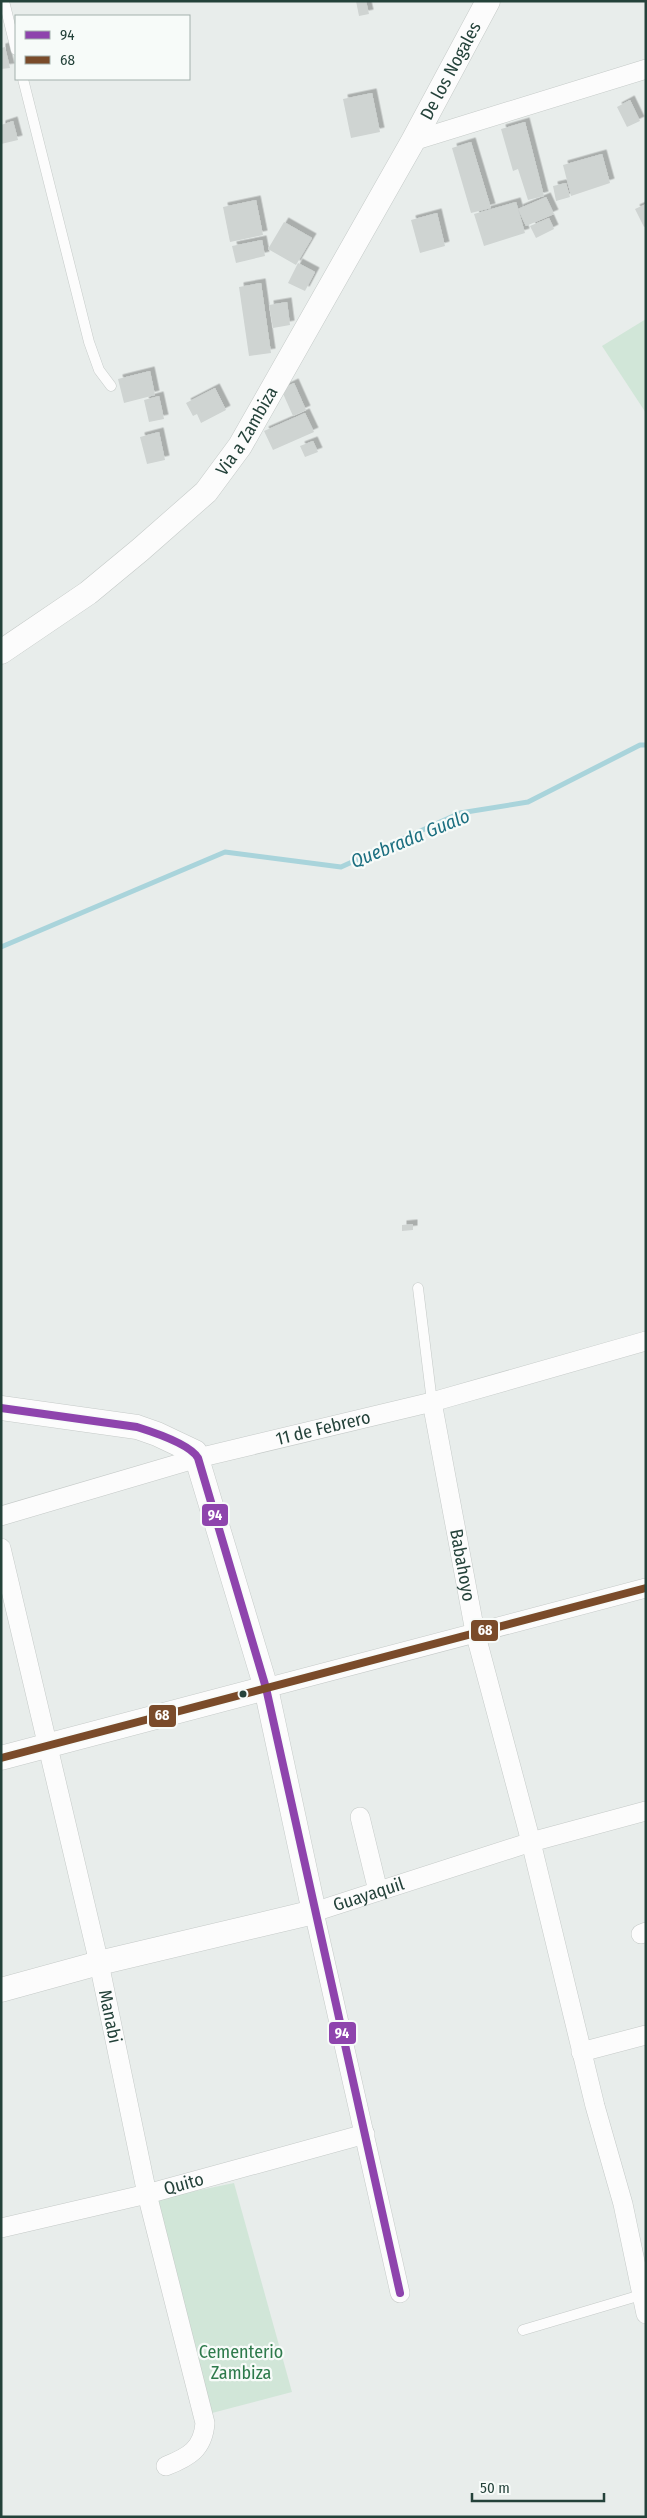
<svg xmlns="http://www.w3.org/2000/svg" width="647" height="2518" font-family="'Fira Sans Condensed',sans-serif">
	<defs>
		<filter id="shadow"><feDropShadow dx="4.5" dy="-4.5" stdDeviation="0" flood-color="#0004"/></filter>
	</defs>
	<rect width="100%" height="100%" fill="#e8edeb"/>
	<!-- green -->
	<g fill="#d1e6d8">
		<path d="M646,319v94l-44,-67z"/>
		<path d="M234,2183l58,209 -80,21 -56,-214z"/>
	</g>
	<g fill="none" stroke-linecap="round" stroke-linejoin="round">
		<!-- stream -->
		<path stroke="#a9d4db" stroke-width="5" d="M1,947l224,-95 116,15 119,-54 68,-11 112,-57h6"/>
	</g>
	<!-- building -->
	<g fill="#cfd4d2" filter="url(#shadow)">
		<path d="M356,1h10l3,13 -10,2z"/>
		<path d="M5,47l5,21 -9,1v-21z"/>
		<path d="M372,93l8,39 -29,6 -8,-39z"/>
		<path d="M630,100l10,21 -13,6 -10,-20z"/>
		<path d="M13,121l5,19 -17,4v-19z"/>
		<path d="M525,122l19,74 -16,4 -10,-31 -5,2 -12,-42z"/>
		<path d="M471,142l20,66 -20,5 -19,-65z"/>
		<path d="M602,154l8,29 -39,13 -8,-31z"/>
		<path d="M566,183l4,14 -14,4 -3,-15z"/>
		<path d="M546,197l8,17 -28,12 -8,-17z"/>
		<path d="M256,200l7,35 -33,7 -7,-35z"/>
		<path d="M516,202l9,31 -41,13 -10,-32z"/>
		<path d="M646,204v22l-2,1 -9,-18z"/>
		<path d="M437,213l8,33 -25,7 -9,-33z"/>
		<path d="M549,218l5,11 -18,9 -6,-12z"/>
		<path d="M284,222l28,16 -16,27 -28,-16z"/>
		<path d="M262,240l3,16 -29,7 -4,-17z"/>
		<path d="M298,263l17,9 -10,19 -17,-8z"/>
		<path d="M261,283l10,70 -22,3 -10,-69z"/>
		<path d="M287,302l3,23 -17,3 -4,-23z"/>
		<path d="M150,371l5,24 -31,8 -6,-24z"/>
		<path d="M294,383l12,27 -13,6 -12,-27z"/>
		<path d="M215,388l11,22 -25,13 -4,-9 -4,2 -7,-13z"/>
		<path d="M159,396l5,23 -15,3 -5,-22z"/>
		<path d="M305,413l9,19 -41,18 -9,-19z"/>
		<path d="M159,432l6,28 -18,4 -7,-27z"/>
		<path d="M313,441l5,11 -13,5 -5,-11z"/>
		<path d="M413,1224v6l-11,1v-6z"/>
	</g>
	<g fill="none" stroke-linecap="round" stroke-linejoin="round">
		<!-- service casing -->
		<g stroke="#c5cac8" stroke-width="11">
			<g id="service">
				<path d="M4,1l12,49"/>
				<path d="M23,79l66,263 10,28 12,16"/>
				<path d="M418,1288l14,114"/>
				<path d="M523,2330l118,-35"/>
			</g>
		</g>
		<!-- minor casing -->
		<g stroke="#c5cac8" stroke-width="20">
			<g id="minor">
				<path d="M413,141l233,-72"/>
				<path id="s1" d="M432,1402l43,230 56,210 64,264 28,98 23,110"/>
				<path id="s2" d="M1,1516l197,-58 234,-56 214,-61"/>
				<path id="s3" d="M1,1548l98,415 48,231 58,229c-2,26 -16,34 -39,43"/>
				<path d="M266,1688l380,-100"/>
				<path d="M360,1817l18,74"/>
				<path d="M641,1934l5,-2"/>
				<path d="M581,2052l65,-17"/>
				<path id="s4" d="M1,2228l146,-34 218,-60"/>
				<path id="s5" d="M400,2293l-86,-381 217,-70 115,-31"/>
			</g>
		</g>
		<!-- tertiary casing -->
		<g stroke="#c5cac8" stroke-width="25">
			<g id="tertiary">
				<path id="s6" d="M1,652l87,-59 52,-43 66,-58 34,-46 173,-305 75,-140"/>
				<path d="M1,1408l136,19 20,7 38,18 71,236 48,224 -215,51 -98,27"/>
				<path d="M1,1758l265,-70"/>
			</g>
		</g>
		<!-- service -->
		<use href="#service" stroke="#fcfcfc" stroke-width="10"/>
		<!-- minor -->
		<use href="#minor" stroke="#fcfcfc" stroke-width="19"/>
		<!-- tertiary -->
		<use href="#tertiary" stroke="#fcfcfc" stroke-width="24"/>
		<!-- bus-1 casing -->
		<g stroke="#f7fbf9" stroke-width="11">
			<path id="bus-1" d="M1,1408l136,19c16,5 53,17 61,31l68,230 134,605"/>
		</g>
		<!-- bus-2 casing -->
		<g stroke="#f7fbf9" stroke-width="11">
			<path id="bus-2" d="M1,1758l645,-170"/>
		</g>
		<!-- bus-1 -->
		<use href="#bus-1" stroke="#8e44ad" stroke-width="8"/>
		<!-- bus-2 -->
		<use href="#bus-2" stroke="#7a4b2a" stroke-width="8"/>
	</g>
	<!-- markers -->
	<circle fill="#24423a" stroke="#f7fbf9" stroke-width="2" cx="243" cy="1694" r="4.5"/>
	<g text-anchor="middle" stroke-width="4.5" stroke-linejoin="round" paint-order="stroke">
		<!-- street labels -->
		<g font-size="18" fill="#24423a" stroke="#f7fbf9">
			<text dy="6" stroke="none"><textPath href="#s6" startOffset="748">De los Nogales</textPath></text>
			<text dy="6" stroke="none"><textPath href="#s6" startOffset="334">Via a Zambiza</textPath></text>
			<text dy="6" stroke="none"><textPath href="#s2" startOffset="334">11 de Febrero</textPath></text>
			<text dy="6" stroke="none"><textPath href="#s1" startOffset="166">Babahoyo</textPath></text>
			<text dy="6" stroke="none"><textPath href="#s5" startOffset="448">Guayaquil</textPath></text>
			<text dy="6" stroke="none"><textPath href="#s3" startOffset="481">Manabi</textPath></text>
			<text dy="6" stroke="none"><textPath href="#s4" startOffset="188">Quito</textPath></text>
		</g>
		<!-- park labels -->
		<g font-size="18" fill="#2d7a4b" stroke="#f7fbf9">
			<text x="241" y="2358">Cementerio<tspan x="241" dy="21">Zambiza</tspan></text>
		</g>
		<!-- water labels -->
		<g font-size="19" font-style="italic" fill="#1c6f80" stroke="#f7fbf9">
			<text transform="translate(410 838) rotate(-22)" y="7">Quebrada Gualo</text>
		</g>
	</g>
	<g stroke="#f7fbf9" stroke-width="2">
		<rect x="201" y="1503" width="28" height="24" rx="5" fill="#8e44ad"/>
		<rect x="470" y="1619" width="29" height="23" rx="5" fill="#7a4b2a"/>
		<rect x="148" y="1704" width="29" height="24" rx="5" fill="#7a4b2a"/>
		<rect x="328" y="2021" width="29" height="24" rx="5" fill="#8e44ad"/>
	</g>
	<g font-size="14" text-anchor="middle" font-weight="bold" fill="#fff">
		<text x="215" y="1520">94</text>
		<text x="485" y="1635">68</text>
		<text x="162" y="1720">68</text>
		<text x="342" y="2038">94</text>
	</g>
	<!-- border -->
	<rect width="647" height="2518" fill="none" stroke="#24423a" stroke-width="5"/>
	<!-- legend -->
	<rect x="15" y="15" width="175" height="65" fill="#f7fbf9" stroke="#a3b1ad"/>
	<rect x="25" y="31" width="25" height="8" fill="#8e44ad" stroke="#a3b1ad"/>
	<text x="60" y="40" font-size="15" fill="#24423a">94</text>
	<rect x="25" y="56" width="25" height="8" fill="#7a4b2a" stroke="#a3b1ad"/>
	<text x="60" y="65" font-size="15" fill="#24423a">68</text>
	<!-- scale -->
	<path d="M472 2493v8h132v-8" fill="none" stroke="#24423a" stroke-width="2.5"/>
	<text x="480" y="2493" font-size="15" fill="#24423a" stroke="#f7fbf9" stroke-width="4" paint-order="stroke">50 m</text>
</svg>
